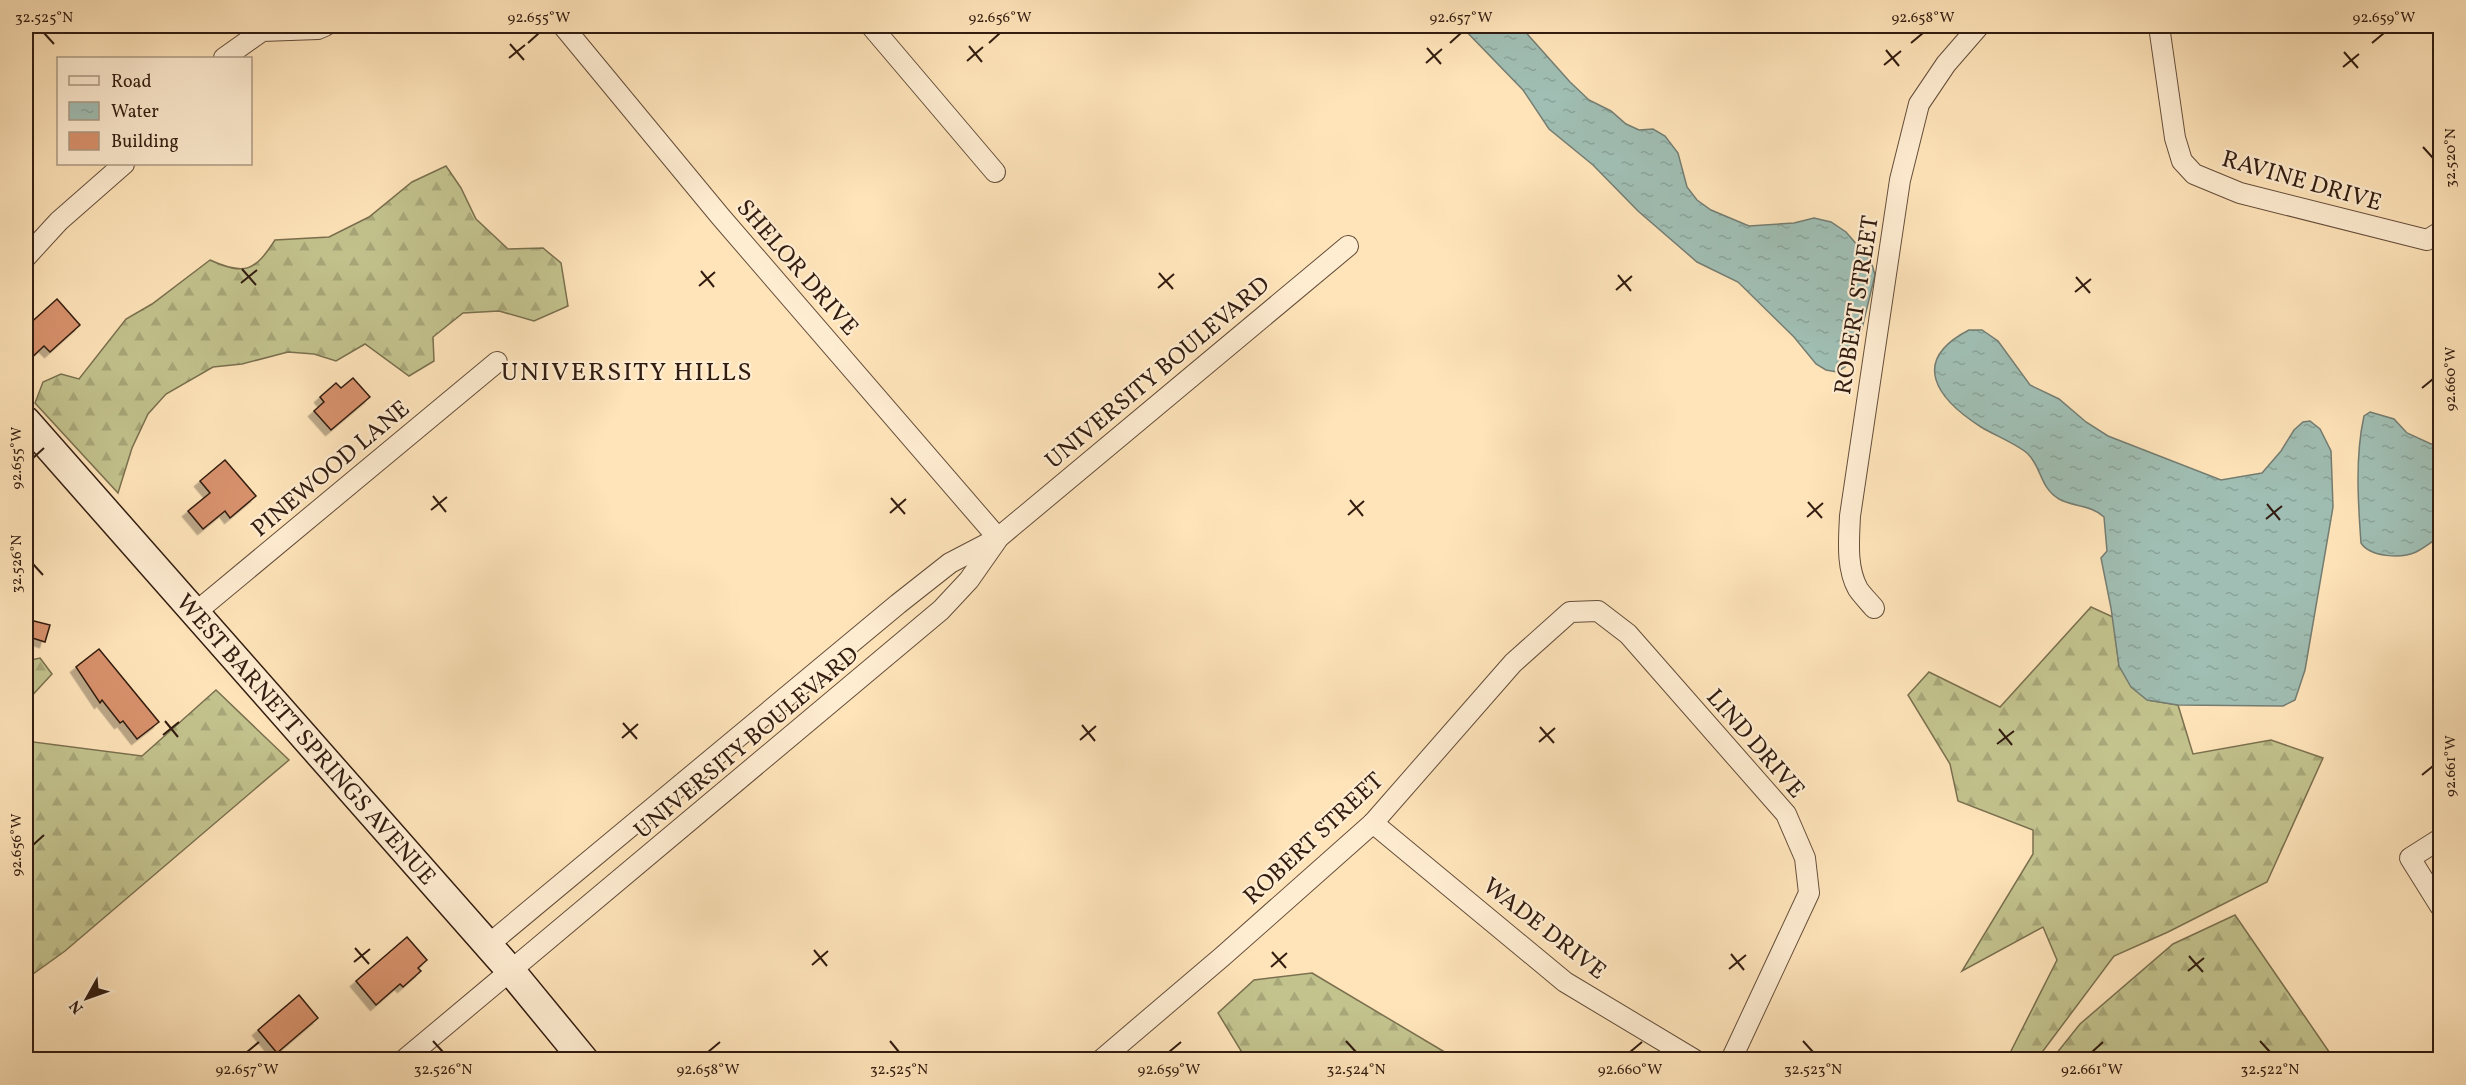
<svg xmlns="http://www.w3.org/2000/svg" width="2466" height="1085" font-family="Vollkorn,serif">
	<defs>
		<pattern id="forest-firs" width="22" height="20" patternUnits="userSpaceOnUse" patternTransform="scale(1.5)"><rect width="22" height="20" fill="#c3c38e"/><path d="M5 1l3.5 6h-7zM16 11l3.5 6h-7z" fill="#a8a779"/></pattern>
		<pattern id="water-ripples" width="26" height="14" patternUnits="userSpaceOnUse" patternTransform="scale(1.5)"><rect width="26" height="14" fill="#a0beb3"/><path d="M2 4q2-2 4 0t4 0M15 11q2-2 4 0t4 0" fill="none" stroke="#8aa399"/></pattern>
		<filter id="shadow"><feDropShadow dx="-5.5" dy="5.5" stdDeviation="0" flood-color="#0004"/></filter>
	</defs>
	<rect width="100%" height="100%" fill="#ffe4ba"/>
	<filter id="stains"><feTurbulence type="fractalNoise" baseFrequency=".00333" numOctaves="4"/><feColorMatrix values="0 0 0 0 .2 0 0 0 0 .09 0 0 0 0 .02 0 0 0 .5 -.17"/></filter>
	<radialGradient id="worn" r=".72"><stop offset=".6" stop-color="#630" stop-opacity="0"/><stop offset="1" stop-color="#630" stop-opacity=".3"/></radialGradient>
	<!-- forest -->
	<g fill="url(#forest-firs)" stroke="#7a704f" stroke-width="1.5">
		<path d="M446,166l15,22 15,31 32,30 35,-1 18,15 7,43 -34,15 -35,-10 -36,2 -30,24 1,24 -25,15 -44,-32 -29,17 -22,-7 -26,-2 -46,12 -29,3 -47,27 -18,20 -16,34 -14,45 -83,-90 8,-21 18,-8 18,5 47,-60 26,-15 58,-44c35,16 45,11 65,-20l54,-3 40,-20 43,-35z"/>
		<path d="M2091,607l22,10 6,49 29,34 30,5 15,49 78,-14 52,18 -56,124 -99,50 -54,24 -77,103h-30l50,-99 -14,-33 -81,44 71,-117v-24l-75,-29 -8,-37 -42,-69 21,-23 71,35z"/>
		<path d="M40,658l12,16 -26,28v-41z"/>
		<path d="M216,690l73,70 -224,191 -39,28v-238l116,15z"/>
		<path d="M2235,915l99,144h-282l28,-35 93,-80z"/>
		<path d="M1312,973l141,84 4,2h-214v-5l-25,-41 36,-33z"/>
	</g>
	<!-- water -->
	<g fill="url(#water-ripples)" stroke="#747d72" stroke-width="1.5">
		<path d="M1461,26h59l50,56 19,18 22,11 15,13 13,6 14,-1 12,7 13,17 9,34 10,13 14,10 38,16 45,-3 20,-5 17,4 15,10 25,29 4,14 -17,70 -13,22 -8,5 -11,-2 -10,-6 -22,-27 -56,-55 -41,-20 -59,-51 -45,-46 -44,-36 -26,-39z"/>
		<path d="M1969,330h13l16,11 32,44 29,14 27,23 22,14 113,44 41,-7 19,-22 13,-21 9,-8 7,-1 10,8 11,22 2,56 -28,163 -10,30 -12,6 -105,-1 -31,-5 -16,-13 -12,-21 -8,-58 -10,-50 6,-7 -3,-34c-12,-12 -31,-10 -45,-18 -19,-11 -17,-31 -31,-45 -9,-9 -34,-19 -47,-27 -44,-28 -72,-66 -12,-97z"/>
		<path d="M2370,412l24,7 13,14 24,11h9v92c-7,5 -16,12 -24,16 -15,7 -46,5 -55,-9 -3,-41 -6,-87 3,-127z"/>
	</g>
	<!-- building -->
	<g fill="#d8926d" stroke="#321c10" stroke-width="1.5" filter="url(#shadow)">
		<path d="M57,299l23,26 -30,27 -6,-6 -18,17v-36z"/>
		<path d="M353,378l17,19 -39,33 -17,-19 10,-9 -4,-5 16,-14 5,5z"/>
		<path d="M225,460l31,36 -26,22 -5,-7 -22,18 -15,-18 22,-18 -10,-12z"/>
		<path d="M26,619l24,6 -5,17 -19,-6z"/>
		<path d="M99,649l60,73 -22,17 -14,-18 -3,2 -18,-23 -2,3 -24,-36z"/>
		<path d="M407,937l20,23 -9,8 3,3 -18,16 -3,-3 -24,21 -20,-24z"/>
		<path d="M299,995l19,23 -41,35 -19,-23z"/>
	</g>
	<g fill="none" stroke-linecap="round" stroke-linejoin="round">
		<!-- street casing -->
		<g stroke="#654e3a" stroke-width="22">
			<g id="street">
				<path d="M563,26l157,190 278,322"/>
				<path d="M871,26l124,146"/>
				<path d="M2159,26l16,112 7,23 12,13 46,19 187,47 13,-8"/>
				<path d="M224,58l38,-27 56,-2 7,-3"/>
				<path d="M26,257l33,-36 65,-57"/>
				<path d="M1874,608c-5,-6 -12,-13 -16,-19 -12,-21 -9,-50 -8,-73l50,-336 19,-76 27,-40 33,-38"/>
				<path d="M196,612l301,-250"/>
				<path d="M1373,823l192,159 130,78"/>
				<path d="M2440,839l-30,19 30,48"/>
				<path d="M488,945l410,-341 52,-41 48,-25 350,-292"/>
				<path d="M404,1060l537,-450 28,-30 28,-40"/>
				<path d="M1101,1060l122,-104 150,-133 140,-160 57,-51 28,-1 30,23 158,180 19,44 4,35 -78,167"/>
			</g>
		</g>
		<!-- secondary casing -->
		<g stroke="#321c10" stroke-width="31">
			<g id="secondary">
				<path id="s1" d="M26,421l484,549 74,90"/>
			</g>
		</g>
		<!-- street -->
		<use href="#street" stroke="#ffedd2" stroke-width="20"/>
		<!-- secondary -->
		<use href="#secondary" stroke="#ffedd2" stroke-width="28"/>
	</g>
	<!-- ticks -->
	<path fill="none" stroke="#321c10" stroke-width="2" d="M44,33l10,11M528,43l11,-10M989,43l11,-10M1450,43l11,-10M1911,43l12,-10M2372,43l12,-10M510,44l14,16M969,46l13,16M1427,48l14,16M1886,50l13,16M2344,52l14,16M509,58l16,-13M967,61l16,-14M1426,63l16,-14M1884,65l17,-14M2343,67l16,-13M2423,147l10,11M242,269l14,16M701,271l13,16M1159,273l14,16M1618,275l13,16M2076,277l14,16M241,283l16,-13M699,286l16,-14M1158,288l16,-14M1616,290l16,-14M2075,292l16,-13M2422,388l11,-9M33,458l11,-10M433,496l13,16M891,498l14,16M1350,500l13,16M1808,502l14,16M2267,504l13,16M431,510l16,-13M890,513l16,-14M1348,515l16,-14M1807,517l16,-14M2266,519l16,-13M33,564l10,11M165,721l13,16M623,723l14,16M1082,725l13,16M1540,727l14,16M1999,729l13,16M163,735l16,-13M622,738l16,-14M1080,740l16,-14M1539,742l16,-14M1997,744l17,-13M2422,775l11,-9M33,845l11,-10M355,948l14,16M814,950l13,16M1272,952l14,16M1731,954l13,16M2189,956l14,16M354,962l16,-13M812,965l16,-14M1271,967l16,-14M1729,969l17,-14M2188,971l16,-13M433,1041l10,11M890,1041l9,11M1346,1041l10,11M1803,1041l10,11M2260,1041l10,11M247,1052l12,-10M708,1052l12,-10M1169,1052l12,-10M1630,1052l12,-10M2092,1052l11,-10"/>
	<g text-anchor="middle" stroke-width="4.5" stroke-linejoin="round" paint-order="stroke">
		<!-- street labels -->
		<g font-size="24" fill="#321c10" stroke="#ffedd2">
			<text transform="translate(2302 180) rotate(16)" y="8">RAVINE DRIVE</text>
			<text transform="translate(798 267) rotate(49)" y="8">SHELOR DRIVE</text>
			<text transform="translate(1856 305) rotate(-81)" y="8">ROBERT STREET</text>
			<text transform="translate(1157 372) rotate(-40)" y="8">UNIVERSITY BOULEVARD</text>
			<text transform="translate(330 468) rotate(-40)" y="8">PINEWOOD LANE</text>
			<text dy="8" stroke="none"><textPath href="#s1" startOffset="424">WEST BARNETT SPRINGS AVENUE</textPath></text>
			<text transform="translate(746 742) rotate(-40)" y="8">UNIVERSITY BOULEVARD</text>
			<text transform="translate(1756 743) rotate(49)" y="8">LIND DRIVE</text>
			<text transform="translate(1313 838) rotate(-43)" y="8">ROBERT STREET</text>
			<text transform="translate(1545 928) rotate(38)" y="8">WADE DRIVE</text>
		</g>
		<!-- neighbourhood labels -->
		<g font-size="26" letter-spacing="1.5" fill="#321c10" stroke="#ffedd2">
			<text x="627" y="380">UNIVERSITY HILLS</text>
		</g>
	</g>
	<!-- margin -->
	<rect width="2466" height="1085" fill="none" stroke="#ffe4ba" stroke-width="66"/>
	<!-- legend -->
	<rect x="57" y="57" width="195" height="108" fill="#ffedd2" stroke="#ad9984" stroke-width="1.5"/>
	<rect x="69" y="76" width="30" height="9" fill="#ffedd2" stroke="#ad9984" stroke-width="1.5"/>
	<text x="111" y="87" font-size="18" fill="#321c10">Road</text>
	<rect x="69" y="102" width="30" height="18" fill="url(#water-ripples)" stroke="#ad9984" stroke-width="1.5"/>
	<text x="111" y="117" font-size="18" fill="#321c10">Water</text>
	<rect x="69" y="132" width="30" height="18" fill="#d8926d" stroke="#ad9984" stroke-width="1.5"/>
	<text x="111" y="147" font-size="18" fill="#321c10">Building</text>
	<!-- north arrow -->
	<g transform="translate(87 998) rotate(230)" stroke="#ffedd2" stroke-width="4.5" paint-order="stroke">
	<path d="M0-4.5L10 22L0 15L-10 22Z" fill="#321c10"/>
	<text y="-9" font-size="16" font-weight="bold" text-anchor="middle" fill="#321c10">N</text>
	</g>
	<rect x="33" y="33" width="2400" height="1019" fill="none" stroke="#321c10" stroke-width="2"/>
	<g font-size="15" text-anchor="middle" fill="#321c10">
		<text x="44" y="22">32.525°N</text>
		<text x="539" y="22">92.655°W</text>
		<text x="1000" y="22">92.656°W</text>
		<text x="1461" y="22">92.657°W</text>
		<text x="1923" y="22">92.658°W</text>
		<text x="2384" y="22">92.659°W</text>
		<text transform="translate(2450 158) rotate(-90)" y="5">32.520°N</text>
		<text transform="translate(2450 379) rotate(-90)" y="5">92.660°W</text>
		<text transform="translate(16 458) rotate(-90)" y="5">92.655°W</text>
		<text transform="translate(16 564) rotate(-90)" y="5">32.526°N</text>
		<text transform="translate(2450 766) rotate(-90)" y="5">92.661°W</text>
		<text transform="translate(16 845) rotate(-90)" y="5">92.656°W</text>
		<text x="247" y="1074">92.657°W</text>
		<text x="443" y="1074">32.526°N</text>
		<text x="708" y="1074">92.658°W</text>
		<text x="899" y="1074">32.525°N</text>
		<text x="1169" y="1074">92.659°W</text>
		<text x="1356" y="1074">32.524°N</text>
		<text x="1630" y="1074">92.660°W</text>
		<text x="1813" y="1074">32.523°N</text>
		<text x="2092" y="1074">92.661°W</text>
		<text x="2270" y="1074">32.522°N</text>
	</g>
	<rect width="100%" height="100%" filter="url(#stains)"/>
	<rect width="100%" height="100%" fill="url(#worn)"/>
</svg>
